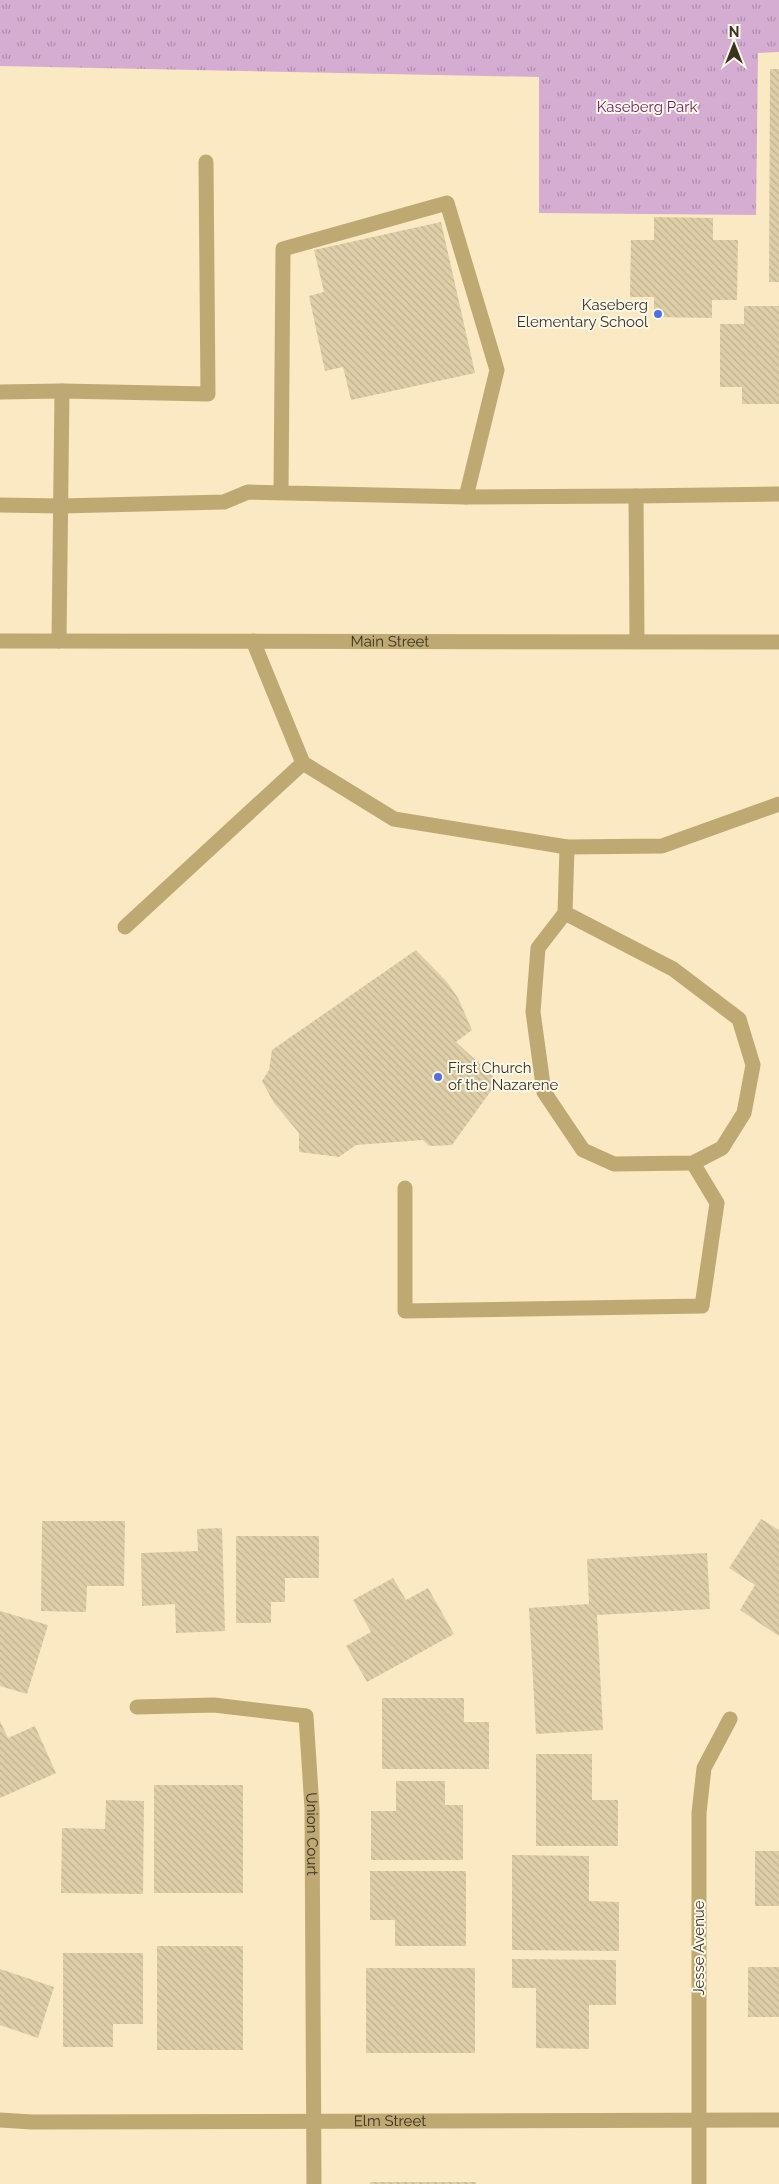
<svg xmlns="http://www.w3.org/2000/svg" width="779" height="2184" font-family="Raleway,sans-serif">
	<defs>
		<pattern id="grass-tufts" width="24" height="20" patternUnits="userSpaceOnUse" patternTransform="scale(1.25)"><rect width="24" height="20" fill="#d5acd2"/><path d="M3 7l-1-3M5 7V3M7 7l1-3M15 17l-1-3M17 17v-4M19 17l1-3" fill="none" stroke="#ae8daa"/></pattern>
		<pattern id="building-back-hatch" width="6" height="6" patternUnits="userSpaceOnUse" patternTransform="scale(1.25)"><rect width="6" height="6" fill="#dfcfa8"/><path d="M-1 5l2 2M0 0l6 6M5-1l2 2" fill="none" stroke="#c0b290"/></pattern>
	</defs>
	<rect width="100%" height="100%" fill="#fae9c2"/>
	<!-- grass -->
	<path fill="url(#grass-tufts)" d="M0,0h779v52l-21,1 -2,162 -217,-2v-136l-539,-11z"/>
	<!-- building -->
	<g fill="url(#building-back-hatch)">
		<path d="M770,69h9v213h-10z"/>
		<path d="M654,217l59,1v22h25l-1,60h-25v18l-58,-1v-20h-24l1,-57h23z"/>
		<path d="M441,222l34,151 -124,27 -8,-33 -18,4 -16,-75 15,-4 -10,-42z"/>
		<path d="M744,306h35v98h-37v-17h-22v-63h24z"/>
		<path d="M416,950l31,32 11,16 14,32 -16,12 42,39 -46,64 -23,1 -6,-6 -67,5 -17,12 -40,-5v-19l-25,-30 -12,-22 7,-11 3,-20z"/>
		<path d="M761,1519l18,11v106l-39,-26 15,-25 -26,-17z"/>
		<path d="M42,1521h83l-1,65h-37l-1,26 -45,-1z"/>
		<path d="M222,1528l3,103 -49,2 -1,-29 -33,2 -1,-53 57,-2 -1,-22z"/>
		<path d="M236,1536h83v42h-34v24h-14v21h-35z"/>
		<path d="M707,1553l3,56 -113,6 6,115 -67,4 -7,-126 60,-4 -2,-45z"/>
		<path d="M393,1578l13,22 22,-12 26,46 -87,48 -21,-36 25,-14 -18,-32z"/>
		<path d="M0,1611l48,14 -21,69 -27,-8z"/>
		<path d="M382,1698h82v24h25v47h-107z"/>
		<path d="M0,1721l8,17 27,-12 21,47 -56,25z"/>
		<path d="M536,1754h56v46h26v46h-82z"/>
		<path d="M396,1781h49v24h18v55h-92v-49h25z"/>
		<rect x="154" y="1785" width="89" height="108"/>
		<path d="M106,1800l38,1 -1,93 -82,-1 1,-65 43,1z"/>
		<rect x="755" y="1851" width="24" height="55"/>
		<path d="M512,1855l77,1v45l30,1v49l-107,-1z"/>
		<path d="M370,1871h96v75h-71v-26h-25z"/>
		<rect x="157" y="1946" width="86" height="104"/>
		<path d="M63,1953h80v71h-30v23h-50z"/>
		<path d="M512,1959l104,1v45h-27v44l-53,-1v-60h-24z"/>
		<rect x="748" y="1967" width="31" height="50"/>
		<rect x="366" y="1968" width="109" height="85"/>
		<path d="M0,1969l54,18 -16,51 -38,-13z"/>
		<rect x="370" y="2182" width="106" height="2"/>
	</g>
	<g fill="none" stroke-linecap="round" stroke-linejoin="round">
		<!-- minor -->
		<g stroke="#bfa972" stroke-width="15">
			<path d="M0,392l62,-1"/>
			<path d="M466,497l170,-1"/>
			<path d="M0,505l61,1 163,-4 24,-10 218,5 31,-127 -50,-167 -164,46 -2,244"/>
			<path id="s1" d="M0,641l779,1"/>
			<path d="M59,641l3,-250 146,3 -2,-232"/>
			<path d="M253,641l50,122 91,56 173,28 95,-1 117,-42"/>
			<path d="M637,641l-1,-145 143,-2"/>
			<path d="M565,913l-27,35 -5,64 11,80 39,58 31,14 79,-1 29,-15 22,-35 9,-48 -14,-46 -66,-50 -108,-56 2,-66"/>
			<path d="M125,927l178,-164"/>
			<path d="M405,1188v123l297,-5 15,-103 -24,-40"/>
			<path id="s2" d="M137,1707l77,-2 92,11 6,92 2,376"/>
			<path id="s3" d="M0,2120l32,2 747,-2"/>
			<path d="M699,2184v-371l5,-45 26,-49"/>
		</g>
	</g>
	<!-- markers -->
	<g fill="#5071e5" stroke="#fef8e8" stroke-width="2">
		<circle cx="658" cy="314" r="5"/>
		<circle cx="438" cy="1077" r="5"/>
	</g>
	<g text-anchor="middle" stroke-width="4" stroke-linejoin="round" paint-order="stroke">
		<!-- park labels -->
		<g font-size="15" fill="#6d236c" stroke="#fef8e8">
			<text x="647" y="112">Kaseberg Park</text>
		</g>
		<!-- poi labels -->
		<g font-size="15" fill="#393324" stroke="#fef8e8" text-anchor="end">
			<text x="648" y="310">Kaseberg<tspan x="648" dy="17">Elementary School</tspan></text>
			<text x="448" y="1073" text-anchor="start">First Church<tspan x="448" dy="17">of the Nazarene</tspan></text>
		</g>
		<!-- street labels -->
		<g font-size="15" fill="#393324" stroke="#fef8e8">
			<text dy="5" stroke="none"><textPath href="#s1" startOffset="390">Main Street</textPath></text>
			<text dy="5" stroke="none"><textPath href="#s2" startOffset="288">Union Court</textPath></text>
			<text transform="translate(699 1948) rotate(-90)" y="5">Jesse Avenue</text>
			<text dy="5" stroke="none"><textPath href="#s3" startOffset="390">Elm Street</textPath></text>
		</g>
	</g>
	<!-- north arrow -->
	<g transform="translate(734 45)" stroke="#fef8e8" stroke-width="4" paint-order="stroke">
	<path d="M0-4L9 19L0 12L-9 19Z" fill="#393324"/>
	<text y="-8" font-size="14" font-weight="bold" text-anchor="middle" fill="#393324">N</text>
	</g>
</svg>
